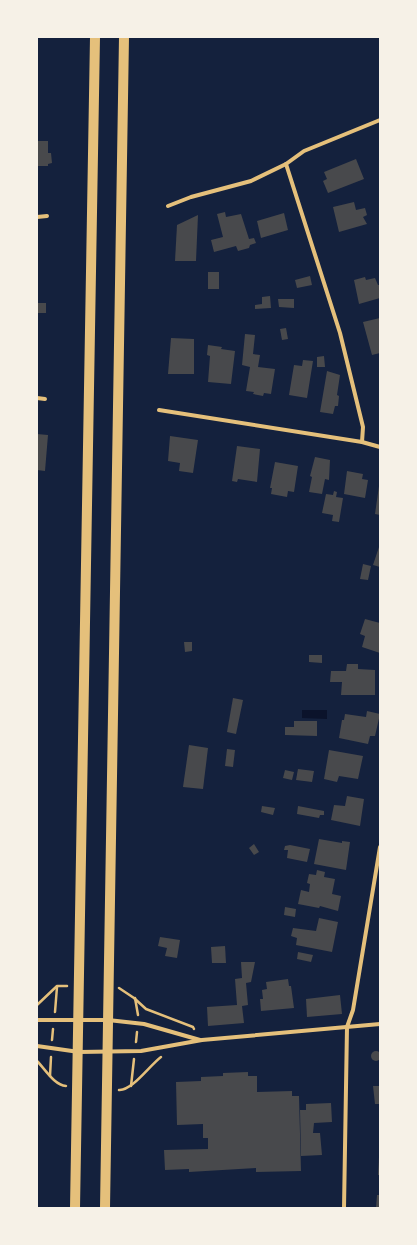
<svg xmlns="http://www.w3.org/2000/svg" width="417" height="1245" font-family="Commissioner,sans-serif">
	<rect width="100%" height="100%" fill="#14213d"/>
	<!-- water -->
	<path fill="#0b132b" d="M302,710h25v9l-25,-1z"/>
	<!-- building -->
	<g fill="#48494c">
		<path d="M37,141h11v12h3l1,10 -4,1v2h-11z"/>
		<path d="M356,159l8,20 -36,14 -5,-12 4,-2 -3,-7z"/>
		<path d="M354,202l2,8 9,-2 2,7 -4,2 4,7 -28,8 -6,-25z"/>
		<path d="M225,212l1,5 15,-3 8,25 5,-1 2,5 -6,2 -1,3 -11,3 -2,-5 -22,6 -3,-12 12,-3 -6,-23z"/>
		<path d="M284,213l4,17 -27,8 -4,-17z"/>
		<path d="M198,215l-2,46h-21l2,-36z"/>
		<rect x="208" y="272" width="11" height="17"/>
		<path d="M310,276l2,9 -15,3 -2,-8z"/>
		<path d="M365,277l1,3 9,-2 3,7h2v13l-21,6 -5,-24z"/>
		<path d="M270,296l1,12 -16,1v-4l7,-1v-7z"/>
		<path d="M278,299h16v9l-15,-1z"/>
		<rect x="37" y="303" width="9" height="10"/>
		<path d="M380,318v35l-8,2 -9,-33z"/>
		<path d="M286,328l2,11 -6,1 -2,-11z"/>
		<path d="M245,334l10,1 -2,19 7,1 -2,12 17,2 -4,25 -7,-1 -1,3 -10,-2 1,-2 -8,-1 4,-24 -8,-2z"/>
		<path d="M171,338l23,1v35h-26z"/>
		<path d="M208,345l14,2 -1,2 14,2 -4,33 -23,-2 2,-26 -3,-1z"/>
		<path d="M324,356l1,11h-8v-10z"/>
		<path d="M303,360l10,1 -6,37 -18,-3 5,-30 8,1z"/>
		<path d="M327,371l13,4 -3,20 2,1 -1,10h-3l-2,8 -13,-2z"/>
		<path d="M37,434l11,1 -3,36 -8,-1z"/>
		<path d="M170,436l28,4 -5,33 -14,-2 1,-8 -12,-2z"/>
		<path d="M237,446l23,3 -3,33 -19,-3 -1,3 -5,-1z"/>
		<path d="M315,457l15,3 -1,20 -4,-1 -3,15 -13,-2 3,-15 -2,-1z"/>
		<path d="M275,462l23,4 -4,26 -6,-1 -1,6 -16,-3 1,-6h-2z"/>
		<path d="M347,471l16,3 -1,5 6,1 -3,18 -21,-4z"/>
		<path d="M379,486h1v29l-5,-1z"/>
		<path d="M334,491l3,1 -1,5 7,1 -4,24 -7,-1 1,-6 -11,-2 4,-19 7,1z"/>
		<path d="M380,544v23l-7,-2z"/>
		<path d="M363,564l8,2 -3,14 -8,-1z"/>
		<path d="M365,619l15,4v30l-18,-6 3,-11 -5,-2z"/>
		<path d="M184,642h8v9l-7,1z"/>
		<path d="M309,655h13v8l-13,-1z"/>
		<path d="M347,664h11v5l17,1v25h-34l1,-13h-12l1,-11h15z"/>
		<path d="M233,698l10,2 -7,34 -9,-2z"/>
		<path d="M367,711l13,3 -5,22h-5l-2,8 -29,-6 3,-18h2l1,-6 21,3z"/>
		<path d="M294,721h23v15l-32,-1v-8h9z"/>
		<path d="M189,745l19,3 -5,41 -20,-2z"/>
		<path d="M227,749l8,1 -2,17 -8,-1z"/>
		<path d="M329,750l34,6 -5,23 -19,-3 -2,6 -13,-3z"/>
		<path d="M298,769l16,2 -2,11 -16,-2z"/>
		<path d="M285,770l9,2 -2,8 -9,-2z"/>
		<path d="M347,796l17,3 -4,27 -29,-6 3,-15 11,1z"/>
		<path d="M262,806l13,2 -2,7 -12,-3z"/>
		<path d="M298,806l26,5v4h-4l-1,3 -22,-4z"/>
		<path d="M319,839l23,4v-2l8,1 -4,28 -32,-6z"/>
		<path d="M254,844l5,8 -5,3 -5,-7z"/>
		<path d="M290,845l20,4 -3,13 -20,-4 1,-8h-4l1,-4z"/>
		<path d="M317,870l8,2 -1,5 11,2 -3,15 9,2 -3,15 -18,-5 -1,2 -21,-4 3,-14 8,2 1,-8 -3,-1 2,-9 7,1z"/>
		<path d="M285,907l11,2 -1,8 -11,-2z"/>
		<path d="M319,918l19,4 -6,30 -36,-7 1,-7 -6,-2 2,-8 23,3z"/>
		<path d="M160,937l20,3 -3,18 -12,-2 2,-8 -9,-2z"/>
		<path d="M225,946l1,17h-14l-1,-16z"/>
		<path d="M298,952l15,3 -2,7 -14,-3z"/>
		<path d="M241,962h14l-4,20 -5,1 2,22 -6,1 2,17 -36,3 -1,-19 30,-2 -2,-26 7,-1z"/>
		<path d="M288,979l1,7h2l3,22 -33,3 -1,-12h3l-1,-9 5,-1 -1,-7z"/>
		<path d="M340,995l2,19 -35,3 -1,-18z"/>
		<circle cx="376" cy="1056" r="5"/>
		<path d="M248,1072v4h9v16l35,-1v5h7l2,75 -45,1v-4l-67,4v-3l-24,1 -1,-20 44,-1v-11h-5v-14l-26,1 -1,-43 25,-1v-4l22,-1v-3z"/>
		<path d="M373,1086h7v18h-5z"/>
		<path d="M331,1103l1,19 -18,1 -1,10h7l2,22 -21,1 -1,-46h6v-6z"/>
		<path d="M379,1157h1v18h-2z"/>
		<path d="M377,1195h3v13h-4z"/>
	</g>
	<g fill="none" stroke-linecap="round" stroke-linejoin="round">
		<!-- path -->
		<g stroke="#e5c07b" stroke-width="2.5">
			<path d="M119,988l15,10 12,11 47,18 1,2"/>
			<path d="M135,998l3,17"/>
			<path d="M37,1005l20,-19h10"/>
			<path d="M55,1012l2,-25"/>
			<path d="M52,1040l1,-11"/>
			<path d="M136,1042l1,-10"/>
			<path d="M37,1061c8,8 17,24 29,25"/>
			<path d="M50,1076l1,-19"/>
			<path d="M131,1086l3,-27"/>
			<path d="M119,1090c13,1 31,-25 42,-33"/>
		</g>
		<!-- minor -->
		<g stroke="#e5c07b" stroke-width="4">
			<path d="M286,164l54,169 23,94 -1,15"/>
			<path d="M168,206l23,-9 60,-16 35,-17 18,-13 76,-31"/>
			<path d="M37,217l10,-1"/>
			<path d="M37,398l8,1"/>
			<path d="M159,410l203,32 18,5"/>
			<path d="M37,1020h71l36,4 56,16"/>
			<path d="M37,1046l42,6 62,-1 61,-11 178,-16"/>
			<path d="M344,1208l3,-181 6,-17 27,-163"/>
		</g>
		<!-- trunk -->
		<g stroke="#e5c07b" stroke-width="10">
			<path d="M75,1208l20,-1171"/>
			<path d="M105,1208l19,-1171"/>
		</g>
	</g>
	<!-- border -->
	<rect width="417" height="1245" fill="none" stroke="#f6f1e7" stroke-width="76"/>
</svg>
